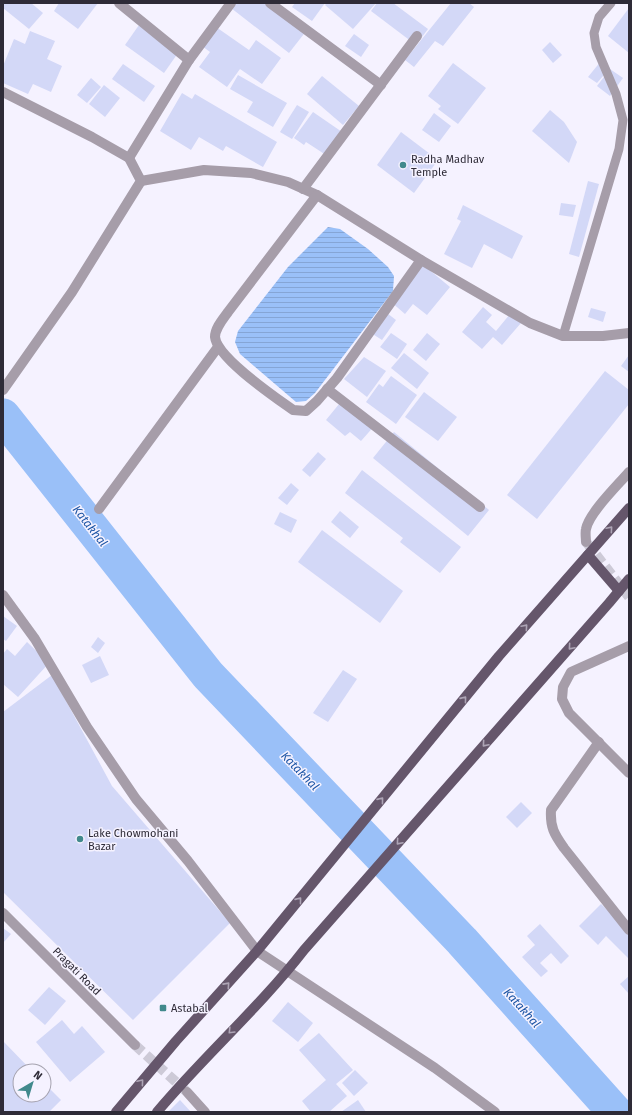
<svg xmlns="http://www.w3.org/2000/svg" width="632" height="1115" font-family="'Fira Sans',sans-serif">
	<defs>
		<pattern id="water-rules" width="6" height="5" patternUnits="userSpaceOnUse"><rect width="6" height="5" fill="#9ac0f8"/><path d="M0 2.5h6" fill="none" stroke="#85a5d5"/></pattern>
	</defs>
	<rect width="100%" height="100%" fill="#f5f2ff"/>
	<!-- water -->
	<path fill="url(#water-rules)" d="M328,227l12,2 28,20 20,18 6,9 -1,15 -78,102 -9,8 -10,1 -56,-48 -5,-12 3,-11 50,-64z"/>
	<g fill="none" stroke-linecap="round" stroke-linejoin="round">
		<!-- river -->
		<path stroke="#9ac0f8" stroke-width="35" d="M3,416l205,259 254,266 153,171"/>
	</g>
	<!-- building -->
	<g fill="#d3d8f7">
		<path d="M3,3h28l12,10 -14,16 -26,-21z"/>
		<path d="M59,3h39l-20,26 -24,-18z"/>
		<path d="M235,3h37l35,27 -18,23 -58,-45z"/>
		<path d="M295,3h30l-13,18 -20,-14z"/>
		<path d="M327,3h49l-23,26 -28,-24z"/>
		<path d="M377,3h16l35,26 -12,16 -45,-34z"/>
		<path d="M451,3h18l5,4 -31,39 -8,-5 -21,26 -9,-7z"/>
		<path d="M629,8v45l-21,-17z"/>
		<path d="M139,25l39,28 -14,20 -39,-28z"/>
		<path d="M216,27l33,23 7,-10 25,18 -19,26 -22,-15 -13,18 -28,-20 11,-15 -8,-6z"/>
		<path d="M30,31l25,10 -8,18 15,7 -11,26 -18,-8 -5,10 -25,-11v-17l11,-27 11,5z"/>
		<path d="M354,34l15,11 -8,12 -16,-11z"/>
		<path d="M550,42l12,13 -9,8 -11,-13z"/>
		<path d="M601,61l9,7 -13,15 -9,-6z"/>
		<path d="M453,63l33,25 -28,36 -20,-15 3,-3 -13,-10z"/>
		<path d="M123,64l32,22 -11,16 -32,-23z"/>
		<path d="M610,69l13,9 -13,18 -13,-10z"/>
		<path d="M238,75l49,28 -14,24 -26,-15 6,-10 -23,-13z"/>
		<path d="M322,76l37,30 -16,19 -36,-31z"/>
		<path d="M91,78l10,9 -14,16 -10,-8z"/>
		<path d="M104,85l16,13 -15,19 -16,-13z"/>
		<path d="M182,93l10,6 3,-5 82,48 -14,25 -37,-21 -3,5 -24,-14 -8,13 -31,-19z"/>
		<path d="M297,105l12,7 -17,27 -12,-7z"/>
		<path d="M550,110l14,12 13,20 -8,21 -37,-32z"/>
		<path d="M313,112l32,22 -16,23 -23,-15 -2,3 -10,-7z"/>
		<path d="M434,113l17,13 -12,16 -17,-12z"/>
		<path d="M401,132l37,28 -24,33 -37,-28z"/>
		<path d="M588,181l11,3 -20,73 -10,-3z"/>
		<path d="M561,203l15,2 -3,12 -14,-2z"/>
		<path d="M463,205l60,31 -11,23 -28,-15 -12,24 -28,-14 17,-33 -4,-2z"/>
		<path d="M421,263l29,24 -23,28 -14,-11 -8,10 -15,-13z"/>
		<path d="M483,307l9,8 -6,7 10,9 14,-17 11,9 -19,22 -9,-8 -11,12 -20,-17z"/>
		<path d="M591,308l15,4 -3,10 -15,-5z"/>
		<path d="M383,310l13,10 -14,20 -14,-9z"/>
		<path d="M391,333l16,11 -10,15 -17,-12z"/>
		<path d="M427,333l13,11 -14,17 -13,-11z"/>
		<path d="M404,353l25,20 -12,16 -26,-21z"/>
		<path d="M629,355v17l-8,-6z"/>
		<path d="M364,357l22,14 -19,26 -23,-18z"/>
		<path d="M605,371l24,19v14l-92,115 -30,-24z"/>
		<path d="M391,376l26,19 -21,29 -30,-22 13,-18 4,3z"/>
		<path d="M424,392l33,25 -19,24 -33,-24z"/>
		<path d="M344,398l32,26 -15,17 -11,-9 -5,4 -19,-16z"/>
		<path d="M394,432l95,78 -21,26 -95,-78z"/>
		<path d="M318,452l8,7 -16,18 -8,-7z"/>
		<path d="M362,470l99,77 -21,26 -40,-31 3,-4 -58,-45z"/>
		<path d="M291,483l8,7 -12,15 -9,-7z"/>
		<path d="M340,511l19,16 -9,11 -19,-16z"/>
		<path d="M280,512l17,8 -6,13 -17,-9z"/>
		<path d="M322,530l81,61 -23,32 -82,-61z"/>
		<path d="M3,616l14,10 -11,15 -3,-2z"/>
		<path d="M98,637l7,6 -7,10 -7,-6z"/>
		<path d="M27,642l22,21 -31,34 -15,-13v-30l4,-5 8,7z"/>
		<path d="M100,656l9,19 -18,8 -9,-18z"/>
		<path d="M343,670l14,9 -29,43 -15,-9z"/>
		<path d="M52,675l60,111 118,137 -97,97 -130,-128v-180z"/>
		<path d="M521,802l11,11 -15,15 -11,-11z"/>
		<path d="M601,904l28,27v28l-23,-23 -8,9 -19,-19z"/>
		<path d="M540,924l29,32 -8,8 -10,-11 -11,10 8,8 -7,6 -19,-20 13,-12 -8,-9z"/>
		<path d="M3,928l8,6 -8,9z"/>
		<path d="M629,976v18l-9,-10z"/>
		<path d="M49,987l17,14 -21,24 -17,-15z"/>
		<path d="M288,1002l25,21 -15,19 -26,-21z"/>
		<path d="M62,1020l12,14 8,-8 23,26 -35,30 -34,-40z"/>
		<path d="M319,1033l34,37 -17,14 11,12 -18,16h-18l-9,-11 24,-21 -27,-30z"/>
		<path d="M3,1041l29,30h-12v24h24v-12l17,17 -12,12h-46z"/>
		<path d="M355,1070l13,13 -14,13 -12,-13z"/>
		<path d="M180,1100l11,12h-23z"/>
		<path d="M358,1100l8,12h-25z"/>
	</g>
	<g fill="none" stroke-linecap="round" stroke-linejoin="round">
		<!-- minor-tunnel -->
		<path stroke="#cdcad7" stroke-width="10" stroke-dasharray="10 5" stroke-linecap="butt" d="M587,543l42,54"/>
		<!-- tertiary-tunnel -->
		<path stroke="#cdcad7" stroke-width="10" stroke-dasharray="10 5" stroke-linecap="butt" d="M135,1045l51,46"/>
		<!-- service -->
		<path stroke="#a69da9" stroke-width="9" d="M563,336l56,-187 4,-29 -7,-26 -20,-47 -2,-14 5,-16 12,-14"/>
		<!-- minor -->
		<g stroke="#a69da9" stroke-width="10">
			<path d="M119,3l70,57"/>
			<path d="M270,3l111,82"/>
			<path d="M129,158l60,-98 42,-57"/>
			<path d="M141,181l63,-11 47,3 37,9 29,13 104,65 109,63 33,13h40l26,-3"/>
			<path d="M303,189l114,-153"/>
			<path d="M317,195l-89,117c-5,7 -13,16 -13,25 2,21 60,60 78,73l13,1 11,-10 20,-23 84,-118"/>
			<path d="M327,389l153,118"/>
			<path d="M99,509l119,-162"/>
			<path d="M586,542c0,-4 -1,-9 0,-13 3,-16 32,-44 43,-57"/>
			<path d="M3,595l32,44 52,88 49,72 52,62 69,90 178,117 60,44"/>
			<path d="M629,646l-58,26 -8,15 -1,12 7,14 60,60"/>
			<path d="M599,742l-48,68c-1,17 3,24 13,38l65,82"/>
		</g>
		<!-- tertiary -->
		<g stroke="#a69da9" stroke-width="10">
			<path d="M3,92l89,45 37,21 12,23 -69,111 -69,98"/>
			<path d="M3,913l132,132"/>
			<path d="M187,1092l18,20"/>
		</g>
		<!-- primary -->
		<g stroke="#65566b" stroke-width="10">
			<path d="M588,555l31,36"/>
			<path d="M116,1112l60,-71 81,-90 242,-295 130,-148"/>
			<path d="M157,1112c47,-56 102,-104 147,-162l305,-347 20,-24"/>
		</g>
	</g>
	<!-- one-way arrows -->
	<defs><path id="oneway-chevron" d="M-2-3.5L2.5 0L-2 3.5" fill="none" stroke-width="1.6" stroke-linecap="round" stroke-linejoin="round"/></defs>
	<g stroke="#ada4b5">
		<use href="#oneway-chevron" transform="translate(610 529) rotate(-49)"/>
		<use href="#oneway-chevron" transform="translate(525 627) rotate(-49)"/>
		<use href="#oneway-chevron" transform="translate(571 647) rotate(131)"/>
		<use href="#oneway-chevron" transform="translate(464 699) rotate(-51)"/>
		<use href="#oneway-chevron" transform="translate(485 744) rotate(131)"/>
		<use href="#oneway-chevron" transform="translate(381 800) rotate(-51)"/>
		<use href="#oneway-chevron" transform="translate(399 842) rotate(131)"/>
		<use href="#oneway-chevron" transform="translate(299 900) rotate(-51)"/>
		<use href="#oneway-chevron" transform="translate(227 985) rotate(-48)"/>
		<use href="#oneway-chevron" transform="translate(231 1031) rotate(134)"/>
		<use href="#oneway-chevron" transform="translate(141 1082) rotate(-50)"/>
	</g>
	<!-- markers -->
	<g fill="#41898c" stroke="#f5f2ff" stroke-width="1.5">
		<circle cx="403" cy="165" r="4"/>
		<circle cx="80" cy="839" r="4"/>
		<rect x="159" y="1004" width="8" height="8" rx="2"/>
	</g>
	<g text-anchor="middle" stroke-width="3" stroke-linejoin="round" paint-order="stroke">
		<!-- poi labels -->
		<g font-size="11" fill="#2e2b37" stroke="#f5f2ff" text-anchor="start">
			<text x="411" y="163">Radha Madhav<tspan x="411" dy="13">Temple</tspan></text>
			<text x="88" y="837">Lake Chowmohani<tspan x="88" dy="13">Bazar</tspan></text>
			<text x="171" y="1012">Astabal</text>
		</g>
		<!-- street labels -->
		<g font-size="11" fill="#2e2b37" stroke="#f5f2ff">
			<text transform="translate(77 971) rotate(45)" y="4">Pragati Road</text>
		</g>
		<!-- water labels -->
		<g font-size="12" font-style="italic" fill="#1c55a5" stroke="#f5f2ff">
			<text transform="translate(90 526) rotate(52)" y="4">Katakhal</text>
			<text transform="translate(300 771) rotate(46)" y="4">Katakhal</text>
			<text transform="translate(522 1008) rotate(48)" y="4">Katakhal</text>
		</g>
	</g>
	<!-- border -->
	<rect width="632" height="1115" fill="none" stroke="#2e2b37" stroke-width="8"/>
	<!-- north arrow -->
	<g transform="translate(32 1083) rotate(38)"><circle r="19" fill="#f5f2ff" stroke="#a5a2af"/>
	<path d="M0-3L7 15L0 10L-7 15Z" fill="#41898c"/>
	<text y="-6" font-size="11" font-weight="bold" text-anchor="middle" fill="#2e2b37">N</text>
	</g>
</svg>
